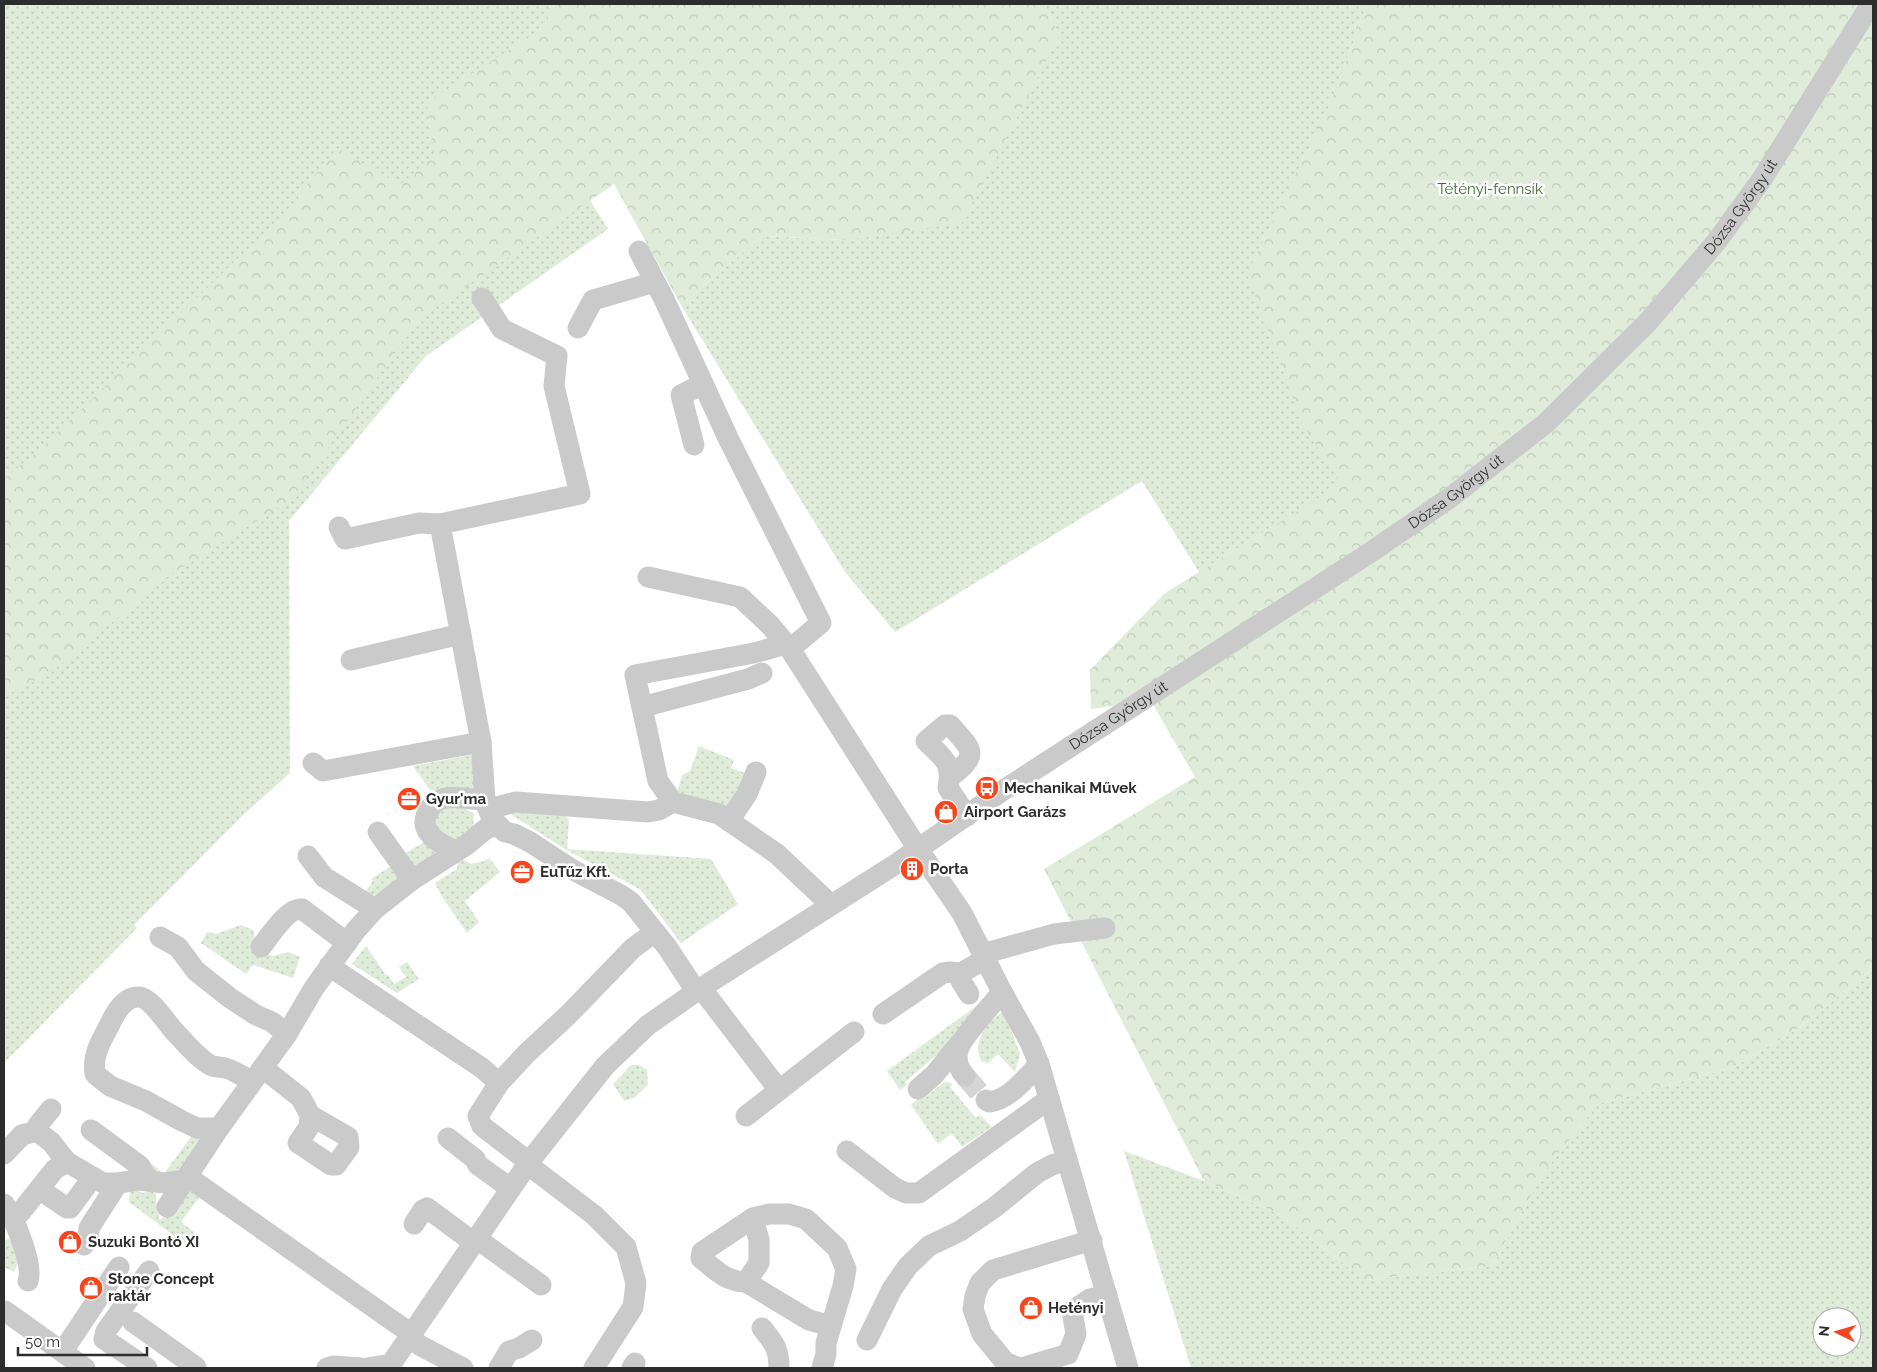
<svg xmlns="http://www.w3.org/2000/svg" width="1877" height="1372" font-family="Raleway,sans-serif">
	<defs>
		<pattern id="grass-dots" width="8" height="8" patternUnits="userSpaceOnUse" patternTransform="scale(1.25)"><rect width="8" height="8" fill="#deecd9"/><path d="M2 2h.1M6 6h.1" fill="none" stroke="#bfcbbb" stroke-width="1.8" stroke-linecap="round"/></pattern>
		<pattern id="forest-crowns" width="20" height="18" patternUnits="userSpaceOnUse" patternTransform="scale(1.25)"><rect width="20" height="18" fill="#deecd9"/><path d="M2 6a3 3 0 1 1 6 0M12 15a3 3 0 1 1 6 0" fill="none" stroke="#bfcbbb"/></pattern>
	</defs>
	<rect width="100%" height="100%" fill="#fff"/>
	<!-- grass -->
	<g fill="url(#grass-dots)" fill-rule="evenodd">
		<path d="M4,4h572l-28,12 -11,16 -42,28 50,68 63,101 -182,127 -137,165 1,252 -49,44 -107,108 3,3 -133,135z"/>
		<path d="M1045,4h322l-28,77 186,345 -229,86 -97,60 -57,-91 -247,151 -50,-60 -164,-267 81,-69 85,4 212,-204z"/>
		<path d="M699,746l35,14 -3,8 19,7 -20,35 -53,-17 5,-18 8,-4z"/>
		<path d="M471,755l6,34 -8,5 -39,-4 -17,-24z"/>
		<path d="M512,807l53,9 4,4 -2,29 144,10 27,45 -57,39 -40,-53 -76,-41 -56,-36z"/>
		<path d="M441,808h24l9,6 -1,14 -18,13 -23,-17z"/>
		<path d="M423,843l6,1 10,5 -21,20 -16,-14z"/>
		<path d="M489,858l11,14 -35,29 14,21 -12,11 -26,-38 -6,-12 22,-14 1,-8 4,-2 9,5 13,-3z"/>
		<path d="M393,865l7,16 -22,15 -14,-2 9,-13 -2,-2z"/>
		<path d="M241,925l12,5 5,21 15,5 15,-4 12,5 -7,21 -40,-13 -7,9 -45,-31 6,-11 9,2z"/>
		<path d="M366,946l20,29h2l6,9 12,-7 -7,-10 8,-5 12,17 -22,14 -45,-29z"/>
		<path d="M1873,969v399h-682l-67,-217 80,30 77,34 84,65 127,-14 52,-94 54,-68 136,-37 63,-38zM1822,1317h30v30h-30z"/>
		<path d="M987,998l-35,44 -47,40 2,3 -7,5 -13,-19z"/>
		<path d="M1004,1011l16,43 -5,18 -17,-18 -11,10 -3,-3 -2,1c-12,-18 6,-42 22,-51z"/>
		<path d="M631,1065h8l8,5 1,15 -14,13 -10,3 -11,-17z"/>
		<path d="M947,1082l4,1 1,2 -2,2 26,31 4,-3 12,12 -30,20 -10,-14 -14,11 -27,-39 9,-8 3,2 20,-16z"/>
		<path d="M195,1131l4,7 -19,31 -5,3 -19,4 -9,-16 17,14z"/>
		<path d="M183,1187l20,5 -22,30 13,10 -9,12 -56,-42 1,-14h5l7,5 9,-2 5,3v10l11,-16 8,4 -17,25 3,3 14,-19z"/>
		<path d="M10,1239c7,11 11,21 4,33l-10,-5v-27z"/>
	</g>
	<!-- forest -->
	<g fill="url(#forest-crowns)">
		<path d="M556,4h489l14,32 -97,187 -115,17 -85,-4 -81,69 -67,-121 -196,136 -126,179 -119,74 -124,101 -45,22v-217l35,-29 246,-237 52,-65 63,37 34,-30 -7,-53 110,-70z"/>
		<path d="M1367,4h506v965l-76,60 -63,38 -136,37 -54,68 -52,94 -127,14 -84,-65 -77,-34 -160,-312 151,-92 -44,-76 -60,8 -1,-39 75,-77 176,-109 -38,-59 -56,-151 85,-174z"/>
	</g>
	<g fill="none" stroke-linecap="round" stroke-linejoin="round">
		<!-- minor-tunnel -->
		<path stroke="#d5d5d5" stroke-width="21" stroke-dasharray="21 11" stroke-linecap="butt" d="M965,1076l21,24"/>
		<!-- minor -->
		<g stroke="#cacaca" stroke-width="21">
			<path d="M639,251l25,48 65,141 92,183 -31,26"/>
			<path d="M482,298l20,31 55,27 -3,30 26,108 -140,30 41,218 4,58 7,19 13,13 9,2 16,8 43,28 48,25 10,7 36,45 29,44"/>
			<path d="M578,328l15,-28 62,-18"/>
			<path d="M694,445l-13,-50 22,-11"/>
			<path d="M339,527l6,12 74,-16 21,1"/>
			<path d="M648,577l92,20 30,28 20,24 128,200 44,64 40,79 28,50 9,22 89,304"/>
			<path d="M786,644l-32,9 -119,22 23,106 15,21 46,12 58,40 54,51"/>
			<path d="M351,660l110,-26"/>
			<path d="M642,707l106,-28 14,-6"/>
			<path d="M313,763l10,8 158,-29"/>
			<path d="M950,777c30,-23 23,-26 0,-52h-5l-19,16c17,17 27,21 22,47l19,28"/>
			<path d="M488,809l28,-7 132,10 11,-2 14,-8"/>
			<path d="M729,821l18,-27 9,-22"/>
			<path d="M378,832l34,48"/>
			<path d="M456,851c-14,-6 -40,-19 -28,-39 3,-6 7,-11 14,-13 11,-4 30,1 43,1"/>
			<path d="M308,856l16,21 51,32"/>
			<path d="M160,937l18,10 18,24 34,27 26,17 16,7 15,12"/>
			<path d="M261,947c9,-11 27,-40 41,-38l45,34"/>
			<path d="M982,954l72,-20 51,-6"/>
			<path d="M329,966l153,102 17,15"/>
			<path d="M961,973v8l8,13"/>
			<path d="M701,988l78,102"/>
			<path d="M883,1014l60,-41 7,-1 11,1 24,-14"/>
			<path d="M263,1068l38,30 9,17 38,22 1,10 -13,18h-5l-33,-22 11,-16 1,-12"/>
			<path d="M965,1076c-18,-21 -2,-37 12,-54 8,-10 17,-20 25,-30"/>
			<path d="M918,1089l16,-14 26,-32"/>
			<path d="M986,1100l3,2c20,-2 37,-24 50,-38"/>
			<path d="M746,1116l108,-84"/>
			<path d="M219,1128h-22l-15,-7 -36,-20 -36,-15 -15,-12c-3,-20 6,-32 15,-50 5,-11 14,-28 29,-27 12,1 27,25 35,34 11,11 22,26 36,34 4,2 10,2 15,3 9,2 19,9 27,14"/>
			<path d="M91,1130l49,36 3,6 7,9"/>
			<path d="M37,1131l1,-6 13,-16"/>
			<path d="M448,1138l27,21 3,6 32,23"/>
			<path d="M847,1151l48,37 11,5h13l130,-94"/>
			<path d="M4,1154l18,-19 15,-4 14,11 16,20 36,21h15l20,-3 27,3 20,-3"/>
			<path d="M529,1162l-47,-36 -4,-10 21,-33 27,-29 43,-40 64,-66 22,-16"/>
			<path d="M527,1164l67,51 32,32 10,36 -3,24 -39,61"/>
			<path d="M188,1177l225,158"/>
			<path d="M48,1195l19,13h3l23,-31"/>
			<path d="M4,1204c10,13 30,61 24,77"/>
			<path d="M167,1207l52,-79 68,-94 27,-46 42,-58 19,-21 37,-29 53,-34 22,-18 10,-2"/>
			<path d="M12,1215l8,-2 35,-44 12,-7"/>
			<path d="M753,1218l6,22v23l-13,19c-21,-1 -29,-11 -45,-24l1,-6 51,-34 16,-4h20l17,5 31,29 9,21 -3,17 -17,57v11l-4,14"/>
			<path d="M414,1224l9,-14 4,-2 46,34"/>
			<path d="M476,1238l65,47"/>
			<path d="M84,1245l4,-6 1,-11 29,-45"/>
			<path d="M746,1282l63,38 22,6"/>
			<path d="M5,1311l80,57"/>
			<path d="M133,1322l63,45"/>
			<path d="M762,1328c12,15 17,20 17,40"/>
			<path d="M410,1338l11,8 42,22"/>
			<path d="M867,1340l25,-51 16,-23 21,-20 31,-15 35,-24 42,-34 15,-8 15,-5"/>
			<path d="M63,1351l56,-84"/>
			<path d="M147,1368l-43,-29 2,-8 43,-60"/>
			<path d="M327,1368l6,-2 28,2"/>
			<path id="s1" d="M367,1368l24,-4 138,-202 76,-96 43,-41 53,-37 198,-126 103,-71 369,-239 80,-55 95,-74 102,-101 69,-81 45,-62 109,-175"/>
			<path d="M499,1368l10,-17 10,-3 13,-8"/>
			<path d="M632,1368l3,-5"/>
			<path d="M1019,1368l-14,-6 -23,-28 -9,-25 2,-13 5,-13 13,-13 99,-30"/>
			<path d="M1021,1368l47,-14 8,-20 -4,-23 18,-12 17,-4"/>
		</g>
	</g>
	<!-- icons -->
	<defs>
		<g id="bus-disc" transform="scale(1.25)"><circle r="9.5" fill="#f6461d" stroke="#fff"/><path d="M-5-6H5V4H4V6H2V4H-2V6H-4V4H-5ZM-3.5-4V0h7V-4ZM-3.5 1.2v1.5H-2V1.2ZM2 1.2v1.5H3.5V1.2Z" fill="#fff"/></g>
		<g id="office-disc" transform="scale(1.25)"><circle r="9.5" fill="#f6461d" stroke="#fff"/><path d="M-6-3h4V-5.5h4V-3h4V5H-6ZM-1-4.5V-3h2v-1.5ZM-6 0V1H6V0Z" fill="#fff"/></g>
		<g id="shop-disc" transform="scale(1.25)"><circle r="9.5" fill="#f6461d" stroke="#fff"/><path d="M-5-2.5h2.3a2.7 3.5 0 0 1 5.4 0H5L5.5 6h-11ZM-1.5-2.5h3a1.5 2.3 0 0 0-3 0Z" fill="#fff"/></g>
		<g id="building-disc" transform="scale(1.25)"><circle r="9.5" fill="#f6461d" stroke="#fff"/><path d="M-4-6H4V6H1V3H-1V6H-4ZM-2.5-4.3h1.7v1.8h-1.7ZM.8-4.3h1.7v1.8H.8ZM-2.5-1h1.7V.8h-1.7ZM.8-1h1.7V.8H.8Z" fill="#fff"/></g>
	</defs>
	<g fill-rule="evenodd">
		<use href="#bus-disc" x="987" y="788"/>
		<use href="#office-disc" x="409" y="799"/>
		<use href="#shop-disc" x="946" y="812"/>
		<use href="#building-disc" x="912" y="869"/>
		<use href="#office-disc" x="522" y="872"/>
		<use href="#shop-disc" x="70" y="1242"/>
		<use href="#shop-disc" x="91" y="1288"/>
		<use href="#shop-disc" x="1031" y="1308"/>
	</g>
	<g text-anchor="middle" stroke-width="5" stroke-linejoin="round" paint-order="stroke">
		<!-- park labels -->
		<g font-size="15" fill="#416c36" stroke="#fff">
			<text x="1490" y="194">Tétényi-fennsík</text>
		</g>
		<!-- street labels -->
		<g font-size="15" fill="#2d2d2d" stroke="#fff">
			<text dy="5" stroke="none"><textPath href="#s1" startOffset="1824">Dózsa György út</textPath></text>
			<text dy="5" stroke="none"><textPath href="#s1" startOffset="1419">Dózsa György út</textPath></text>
			<text dy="5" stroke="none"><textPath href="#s1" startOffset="1014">Dózsa György út</textPath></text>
		</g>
		<!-- poi labels -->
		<g font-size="15" font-weight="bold" fill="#2d2d2d" stroke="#fff" text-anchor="start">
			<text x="1004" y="793">Mechanikai Művek</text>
			<text x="426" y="804">Gyur'ma</text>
			<text x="964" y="817">Airport Garázs</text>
			<text x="930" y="874">Porta</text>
			<text x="540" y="877">EuTűz Kft.</text>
			<text x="88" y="1247">Suzuki Bontó XI</text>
			<text x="108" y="1284">Stone Concept<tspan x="108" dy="17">raktár</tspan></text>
			<text x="1048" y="1313">Hetényi</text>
		</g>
	</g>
	<!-- border -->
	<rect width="1877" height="1372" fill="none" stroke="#2d2d2d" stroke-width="10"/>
	<!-- north arrow -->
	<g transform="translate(1837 1332) rotate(275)"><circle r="24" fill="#ffffff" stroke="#ababab"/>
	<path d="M0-4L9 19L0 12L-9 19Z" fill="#f6461d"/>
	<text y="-8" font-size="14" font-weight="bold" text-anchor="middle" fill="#2d2d2d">N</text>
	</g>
	<!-- scale -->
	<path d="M18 1347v8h129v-8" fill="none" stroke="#2d2d2d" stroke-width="2.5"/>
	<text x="25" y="1347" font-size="15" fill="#2d2d2d" stroke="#ffffff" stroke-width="4" paint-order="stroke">50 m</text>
</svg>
